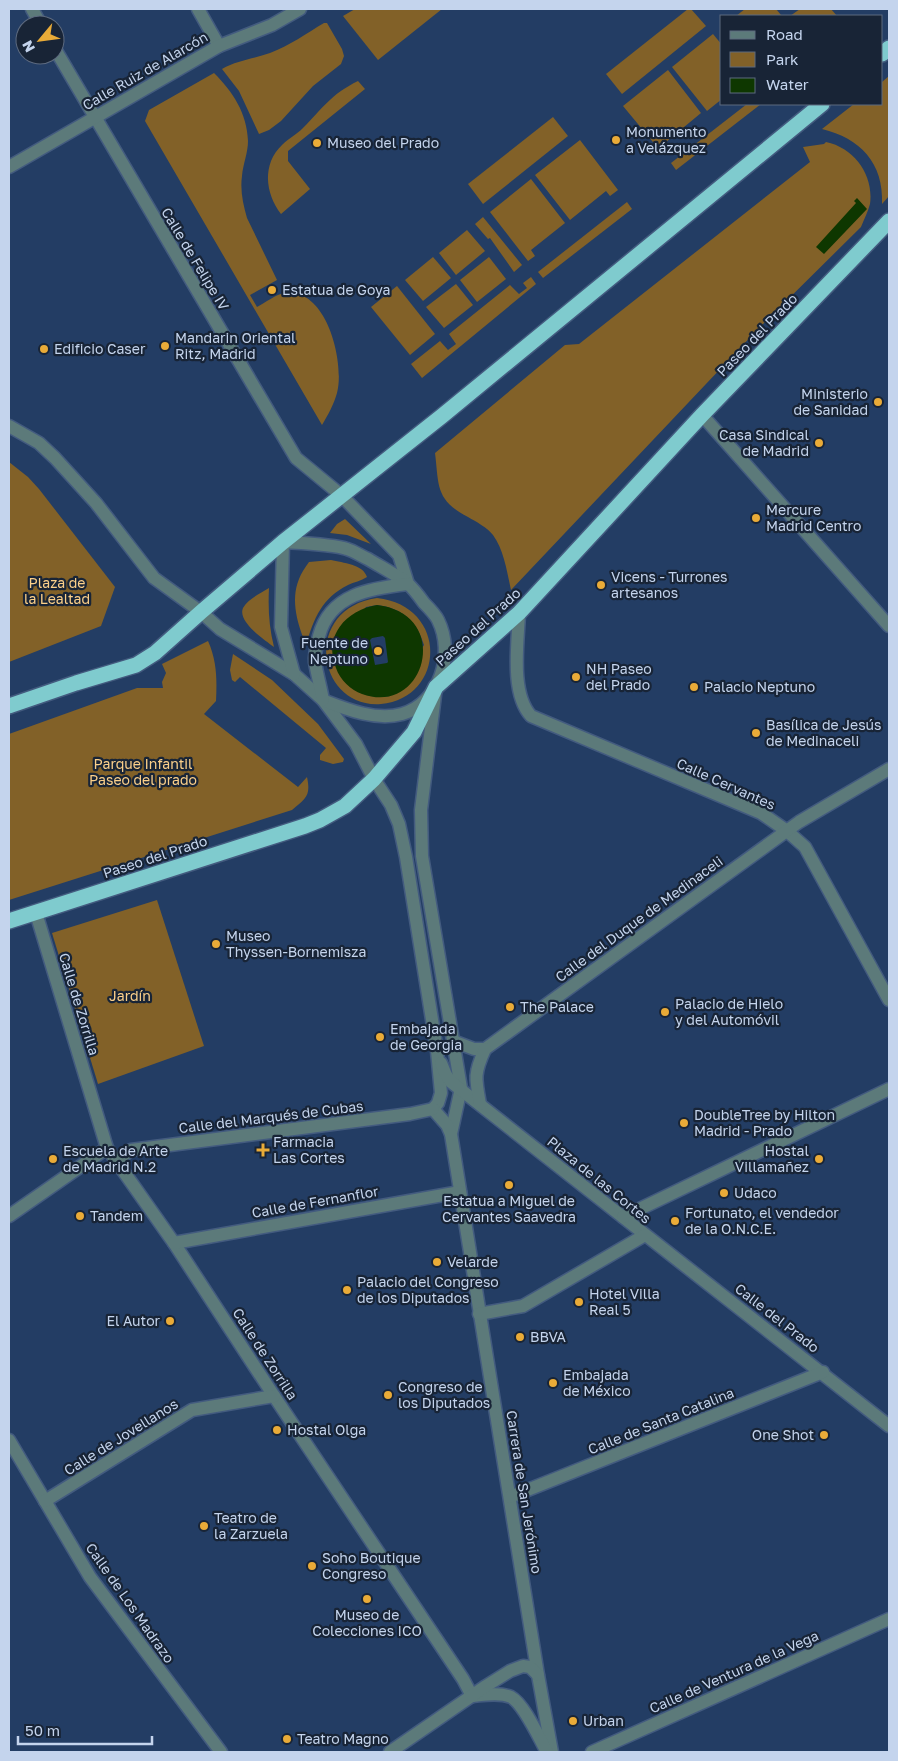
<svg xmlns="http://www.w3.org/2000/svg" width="898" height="1761" font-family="'Golos Text',sans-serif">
	<rect width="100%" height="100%" fill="#233d64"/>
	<!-- green -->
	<g fill="#826128" fill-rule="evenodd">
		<path d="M355,9h87l-64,51 -35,-44z"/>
		<path d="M688,9h3l15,17 -84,68 -16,-20z"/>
		<path d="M745,9h31l5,6 -45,1z"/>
		<path d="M800,9h31l6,7h-47z"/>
		<path d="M324,23h3l15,26 2,7 -3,8 -28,22 -32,35 -12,9 -10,4 -20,-43 -17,-22c15,-9 31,-10 48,-16 19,-7 37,-20 54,-30z"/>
		<path d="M713,34l9,11v54l-15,12 -35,-44z"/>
		<path d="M668,70l33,43 -35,29 4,5 -8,6 -39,-47z"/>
		<path d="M214,73c19,19 33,40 34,68 0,12 -5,23 -6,35 -2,14 1,28 5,42l30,62 -27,15 7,12c8,-4 19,-13 28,-14 42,-6 60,70 52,100 -3,11 -9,22 -15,32l-177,-304 4,-11z"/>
		<path d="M889,76v120l-7,8c2,-41 -22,-66 -60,-75l32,-25h28v-22z"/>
		<path d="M358,81l7,8 -77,62v10l22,28 -29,25c-16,-21 -19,-50 1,-69 7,-7 15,-11 21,-17 21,-21 27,-33 55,-47z"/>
		<path d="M747,104h14l-85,66 -5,-7z"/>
		<path d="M553,117l15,19 -85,68 -15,-20z"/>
		<path d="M580,140l38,50 -8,6 -4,-5 -36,29 -35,-45z"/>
		<path d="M826,142c29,6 48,34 44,62 -2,8 -6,15 -9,23l-102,101 -248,262c-4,-18 -7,-40 -18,-55 -5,-7 -18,-14 -25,-18 -33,-17 -29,-32 -33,-64l130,-108 14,-1 231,-182 -7,-15 21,-3z"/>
		<path d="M531,179l34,44 -34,27 4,6 -7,5 -38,-49z"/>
		<path d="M627,202l5,7 -89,69 -5,-6z"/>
		<path d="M483,217l39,48 -8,7 -24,-34 -2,1 -13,-15z"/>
		<path d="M467,230l18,21 -29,24 -17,-22z"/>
		<path d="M433,257l18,21 -28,23 -18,-21z"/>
		<path d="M489,257l17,22 -29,23 -17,-22z"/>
		<path d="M531,277l5,7 -114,94 -11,-14 29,-23 8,9 8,-6 -7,-10 61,-49 9,9 8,-6 -4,-5z"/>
		<path d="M456,284l17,21 -29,23 -18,-21z"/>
		<path d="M397,286l38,48 -25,21 -39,-48z"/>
		<path d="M9,462l19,15 11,12 76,98 -14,39 -92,36z"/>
		<path d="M345,519l26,25 -24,-9 -17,-2 7,-9z"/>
		<path d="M331,560c12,3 32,4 36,17 -6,4 -13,5 -19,8 -26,13 -34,33 -42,60 -8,-20 -16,-44 -7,-66 2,-6 6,-11 10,-17z"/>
		<path d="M269,588c-1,21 0,39 5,59 -9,-7 -37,-25 -31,-39 5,-9 18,-15 26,-20z"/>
		<path d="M377,598c72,8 69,100 4,106 -64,5 -80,-95 -4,-106zM377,605c25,3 40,16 47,40l-34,51c-29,4 -49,-10 -57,-38l33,-51z"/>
		<path d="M208,641c9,20 9,39 8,60l-12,13 94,73 9,-10c4,19 -1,21 -15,33l-283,90v-166l128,-46h26l-1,-6 4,-9 -4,-9z"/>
		<path d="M233,654l39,26 46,44 26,35 -1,3 -10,2 -13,-4v-5l6,-7 -86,-71 -5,5 -3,-2 -2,-10z"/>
		<path d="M157,900l47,146 -106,38 -46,-151z"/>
	</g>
	<!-- water -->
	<g fill="#0e3700" fill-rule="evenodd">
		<path d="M857,198l10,11 -43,45 -8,-7 40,-44 -2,-2z"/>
		<path d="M377,605c76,9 49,112 -15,89 -11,-4 -22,-14 -26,-26 -13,-32 10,-58 41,-63zM383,636l2,2 3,24 -1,1 -12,2 -5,-25 2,-2z"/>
	</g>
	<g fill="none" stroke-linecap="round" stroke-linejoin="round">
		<!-- minor casing -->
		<g stroke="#435b7f" stroke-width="15">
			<g id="minor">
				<path d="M32,9l9,16"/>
				<path d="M198,9l21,37"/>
				<path d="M55,49l241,409 45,37 58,60 9,29"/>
				<path d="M9,167l210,-121 53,-21 28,-16"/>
				<path d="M702,415l187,211"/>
				<path d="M9,426l30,17 16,15 41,45 58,75 47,34 19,17 74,45 29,26 33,44 18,35 17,26 8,19 7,33 31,194 4,42 -3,10 -5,6"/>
				<path d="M519,613c-1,29 -9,80 12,103l230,97 26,18 18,16 84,153"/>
				<path d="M294,674l-13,-47 2,-85c17,1 50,2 64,7 7,2 14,7 21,10 13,8 27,15 39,24 6,5 12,13 17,20 5,5 11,11 14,17 17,34 2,83 -36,94 -25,7 -54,-4 -77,-13"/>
				<path d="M435,695l-14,115 1,46 39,232 -10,46"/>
				<path d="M323,700c-2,-12 -6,-25 -8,-38 -1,-8 2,-18 4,-26 11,-42 52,-48 89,-52"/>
				<path d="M36,913l71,235 67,95 100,153 189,283 9,17"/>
				<path d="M453,1041l21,8h11l314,-227 90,-53"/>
				<path d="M441,1063l5,12 5,7 438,344"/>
				<path d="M480,1104c-5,-26 -6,-31 5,-55"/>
				<path d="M433,1109l14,16 4,9 87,541 14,77"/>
				<path d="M116,1161l15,-11 279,-36 23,-5"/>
				<path d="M9,1216l98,-68"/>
				<path d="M623,1217l266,-128"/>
				<path d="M174,1243l286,-51"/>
				<path d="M479,1314l44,-8 122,-71"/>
				<path d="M9,1440l81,137 131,175"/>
				<path d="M510,1497l313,-125"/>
				<path d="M45,1501l147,-91 82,-14"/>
				<path d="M472,1696c12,-1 27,-4 39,1 13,7 28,41 36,55"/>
				<path d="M390,1752l96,-66 24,-15 13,-5 7,1 8,8"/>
				<path d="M592,1752l297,-133"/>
			</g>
		</g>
		<!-- highway casing -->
		<g stroke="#435b7f" stroke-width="18">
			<g id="highway">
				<path d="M882,54l7,-6"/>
				<path d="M9,706l67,-23 60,-18 19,-12 46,-41 82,-70 159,-126 380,-312"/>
				<path d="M9,921l296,-95 15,-6 25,-14 29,-27 40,-47 22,-45 83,-74 183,-198 187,-194"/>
			</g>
		</g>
		<!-- minor -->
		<use href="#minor" stroke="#5c7a7a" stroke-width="12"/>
		<!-- highway -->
		<use href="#highway" stroke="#7fcbce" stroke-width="15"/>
	</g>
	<!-- markers -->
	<g fill="#e9ab38" stroke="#182436" stroke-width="2">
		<circle cx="616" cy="140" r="5"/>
		<circle cx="317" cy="143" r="5"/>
		<circle cx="272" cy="290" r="5"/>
		<circle cx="165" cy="346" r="5"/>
		<circle cx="44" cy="349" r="5"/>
		<circle cx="878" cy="402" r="5"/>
		<circle cx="819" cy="443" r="5"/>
		<circle cx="756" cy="518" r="5"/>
		<circle cx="601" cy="585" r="5"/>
		<circle cx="378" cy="651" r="5"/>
		<circle cx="576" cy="677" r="5"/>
		<circle cx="694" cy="687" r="5"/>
		<circle cx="756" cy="733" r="5"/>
		<circle cx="216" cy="944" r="5"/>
		<circle cx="510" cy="1007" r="5"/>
		<circle cx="665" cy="1012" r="5"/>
		<circle cx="380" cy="1037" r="5"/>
		<circle cx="684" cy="1123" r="5"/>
		<path d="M260.5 1142.5h5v5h5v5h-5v5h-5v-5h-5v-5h5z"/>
		<circle cx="53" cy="1159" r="5"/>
		<circle cx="819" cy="1159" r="5"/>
		<circle cx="509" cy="1185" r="5"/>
		<circle cx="724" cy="1193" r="5"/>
		<circle cx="80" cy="1216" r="5"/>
		<circle cx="675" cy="1221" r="5"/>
		<circle cx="437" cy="1262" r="5"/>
		<circle cx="347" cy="1290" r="5"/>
		<circle cx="579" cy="1302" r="5"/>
		<circle cx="170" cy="1321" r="5"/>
		<circle cx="520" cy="1337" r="5"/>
		<circle cx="553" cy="1383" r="5"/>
		<circle cx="388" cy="1395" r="5"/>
		<circle cx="277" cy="1430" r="5"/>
		<circle cx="824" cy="1435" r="5"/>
		<circle cx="204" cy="1526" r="5"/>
		<circle cx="312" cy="1566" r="5"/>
		<circle cx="367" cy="1599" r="5"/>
		<circle cx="573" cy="1721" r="5"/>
		<circle cx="287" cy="1739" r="5"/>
	</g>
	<g text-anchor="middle" stroke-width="4.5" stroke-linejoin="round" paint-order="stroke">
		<!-- street labels -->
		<g font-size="14" fill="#c4d4ed" stroke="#182436">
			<text transform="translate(145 71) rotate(-30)" y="5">Calle Ruiz de Alarcón</text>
			<text transform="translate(195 259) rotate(59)" y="5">Calle de Felipe IV</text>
			<text transform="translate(757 335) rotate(-46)" y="5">Paseo del Prado</text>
			<text transform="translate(478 627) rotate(-42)" y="5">Paseo del Prado</text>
			<text transform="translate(726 784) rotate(24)" y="5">Calle Cervantes</text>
			<text transform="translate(155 857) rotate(-18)" y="5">Paseo del Prado</text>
			<text transform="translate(639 919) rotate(-36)" y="5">Calle del Duque de Medinaceli</text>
			<text transform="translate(79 1004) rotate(73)" y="5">Calle de Zorrilla</text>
			<text transform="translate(271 1117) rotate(-7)" y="5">Calle del Marqués de Cubas</text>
			<text transform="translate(599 1180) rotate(39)" y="5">Plaza de las Cortes</text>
			<text transform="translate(315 1202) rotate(-10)" y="5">Calle de Fernanflor</text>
			<text transform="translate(777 1318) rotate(38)" y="5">Calle del Prado</text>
			<text transform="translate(265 1354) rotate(57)" y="5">Calle de Zorrilla</text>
			<text transform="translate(661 1421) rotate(-22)" y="5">Calle de Santa Catalina</text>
			<text transform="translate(121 1437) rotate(-32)" y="5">Calle de Jovellanos</text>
			<text transform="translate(524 1492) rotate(81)" y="5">Carrera de San Jerónimo</text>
			<text transform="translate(130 1603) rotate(55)" y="5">Calle de Los Madrazo</text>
			<text transform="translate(734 1672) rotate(-24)" y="5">Calle de Ventura de la Vega</text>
		</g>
		<!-- poi labels -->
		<g font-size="14" fill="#c4d4ed" stroke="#182436" text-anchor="start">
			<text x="626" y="137">Monumento<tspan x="626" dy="16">a Velázquez</tspan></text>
			<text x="327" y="148">Museo del Prado</text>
			<text x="282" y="295">Estatua de Goya</text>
			<text x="175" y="343">Mandarin Oriental<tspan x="175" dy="16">Ritz, Madrid</tspan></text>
			<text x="54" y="354">Edificio Caser</text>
			<text x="868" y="399" text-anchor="end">Ministerio<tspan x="868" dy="16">de Sanidad</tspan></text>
			<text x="809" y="440" text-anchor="end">Casa Sindical<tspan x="809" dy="16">de Madrid</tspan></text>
			<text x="766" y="515">Mercure<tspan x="766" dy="16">Madrid Centro</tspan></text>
			<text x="611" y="582">Vicens - Turrones<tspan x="611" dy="16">artesanos</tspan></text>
			<text x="368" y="648" text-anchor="end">Fuente de<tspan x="368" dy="16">Neptuno</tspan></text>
			<text x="586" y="674">NH Paseo<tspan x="586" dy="16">del Prado</tspan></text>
			<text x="704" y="692">Palacio Neptuno</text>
			<text x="766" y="730">Basílica de Jesús<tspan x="766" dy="16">de Medinaceli</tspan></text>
			<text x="226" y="941">Museo<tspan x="226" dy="16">Thyssen-Bornemisza</tspan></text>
			<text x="675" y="1009">Palacio de Hielo<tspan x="675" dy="16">y del Automóvil</tspan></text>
			<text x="520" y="1012">The Palace</text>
			<text x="390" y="1034">Embajada<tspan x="390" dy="16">de Georgia</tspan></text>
			<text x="694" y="1120">DoubleTree by Hilton<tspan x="694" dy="16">Madrid - Prado</tspan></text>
			<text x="273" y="1147">Farmacia<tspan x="273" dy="16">Las Cortes</tspan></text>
			<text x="63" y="1156">Escuela de Arte<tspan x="63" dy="16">de Madrid N.2</tspan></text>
			<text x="809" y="1156" text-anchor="end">Hostal<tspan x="809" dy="16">Villamañez</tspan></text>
			<text x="734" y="1198">Udaco</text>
			<text x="509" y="1206" text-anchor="middle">Estatua a Miguel de<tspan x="509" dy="16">Cervantes Saavedra</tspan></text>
			<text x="685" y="1218">Fortunato, el vendedor<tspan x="685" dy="16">de la O.N.C.E.</tspan></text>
			<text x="90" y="1221">Tandem</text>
			<text x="447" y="1267">Velarde</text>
			<text x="357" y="1287">Palacio del Congreso<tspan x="357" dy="16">de los Diputados</tspan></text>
			<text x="589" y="1299">Hotel Villa<tspan x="589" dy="16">Real 5</tspan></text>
			<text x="160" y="1326" text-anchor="end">El Autor</text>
			<text x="530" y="1342">BBVA</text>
			<text x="563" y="1380">Embajada<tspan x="563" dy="16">de México</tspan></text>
			<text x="398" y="1392">Congreso de<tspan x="398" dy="16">los Diputados</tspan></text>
			<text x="287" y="1435">Hostal Olga</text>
			<text x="814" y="1440" text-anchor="end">One Shot</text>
			<text x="214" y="1523">Teatro de<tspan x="214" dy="16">la Zarzuela</tspan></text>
			<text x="322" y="1563">Soho Boutique<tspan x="322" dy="16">Congreso</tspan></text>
			<text x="367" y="1620" text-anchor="middle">Museo de<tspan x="367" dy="16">Colecciones ICO</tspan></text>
			<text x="583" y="1726">Urban</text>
			<text x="297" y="1744">Teatro Magno</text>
		</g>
		<!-- park labels -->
		<g font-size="14" fill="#fcd08a" stroke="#182436">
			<text x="57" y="588">Plaza de<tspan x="57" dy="16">la Lealtad</tspan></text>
			<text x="143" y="769">Parque Infantil<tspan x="143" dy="16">Paseo del prado</tspan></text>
			<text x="130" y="1001">Jardín</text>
		</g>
	</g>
	<!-- border -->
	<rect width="898" height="1761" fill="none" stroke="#c4d4ed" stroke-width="20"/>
	<!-- legend -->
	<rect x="720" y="15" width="162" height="90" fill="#182436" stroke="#5d6a7f"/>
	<rect x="730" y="31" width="25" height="8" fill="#5c7a7a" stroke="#5d6a7f"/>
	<text x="766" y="40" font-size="15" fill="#c4d4ed">Road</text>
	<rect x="730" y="52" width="25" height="15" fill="#826128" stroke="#5d6a7f"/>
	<text x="766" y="65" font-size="15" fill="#c4d4ed">Park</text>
	<rect x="730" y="78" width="25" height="15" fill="#0e3700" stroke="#5d6a7f"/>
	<text x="766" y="90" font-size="15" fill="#c4d4ed">Water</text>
	<!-- north arrow -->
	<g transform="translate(40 40) rotate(241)"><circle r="24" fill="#182436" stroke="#5d6a7f"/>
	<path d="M0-4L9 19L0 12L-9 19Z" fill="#e9ab38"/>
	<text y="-8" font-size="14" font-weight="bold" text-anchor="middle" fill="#c4d4ed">N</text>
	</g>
	<!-- scale -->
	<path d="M18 1736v8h134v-8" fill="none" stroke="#c4d4ed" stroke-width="2.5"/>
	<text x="25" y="1736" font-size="15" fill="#c4d4ed" stroke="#182436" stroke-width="4" paint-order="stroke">50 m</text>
</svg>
